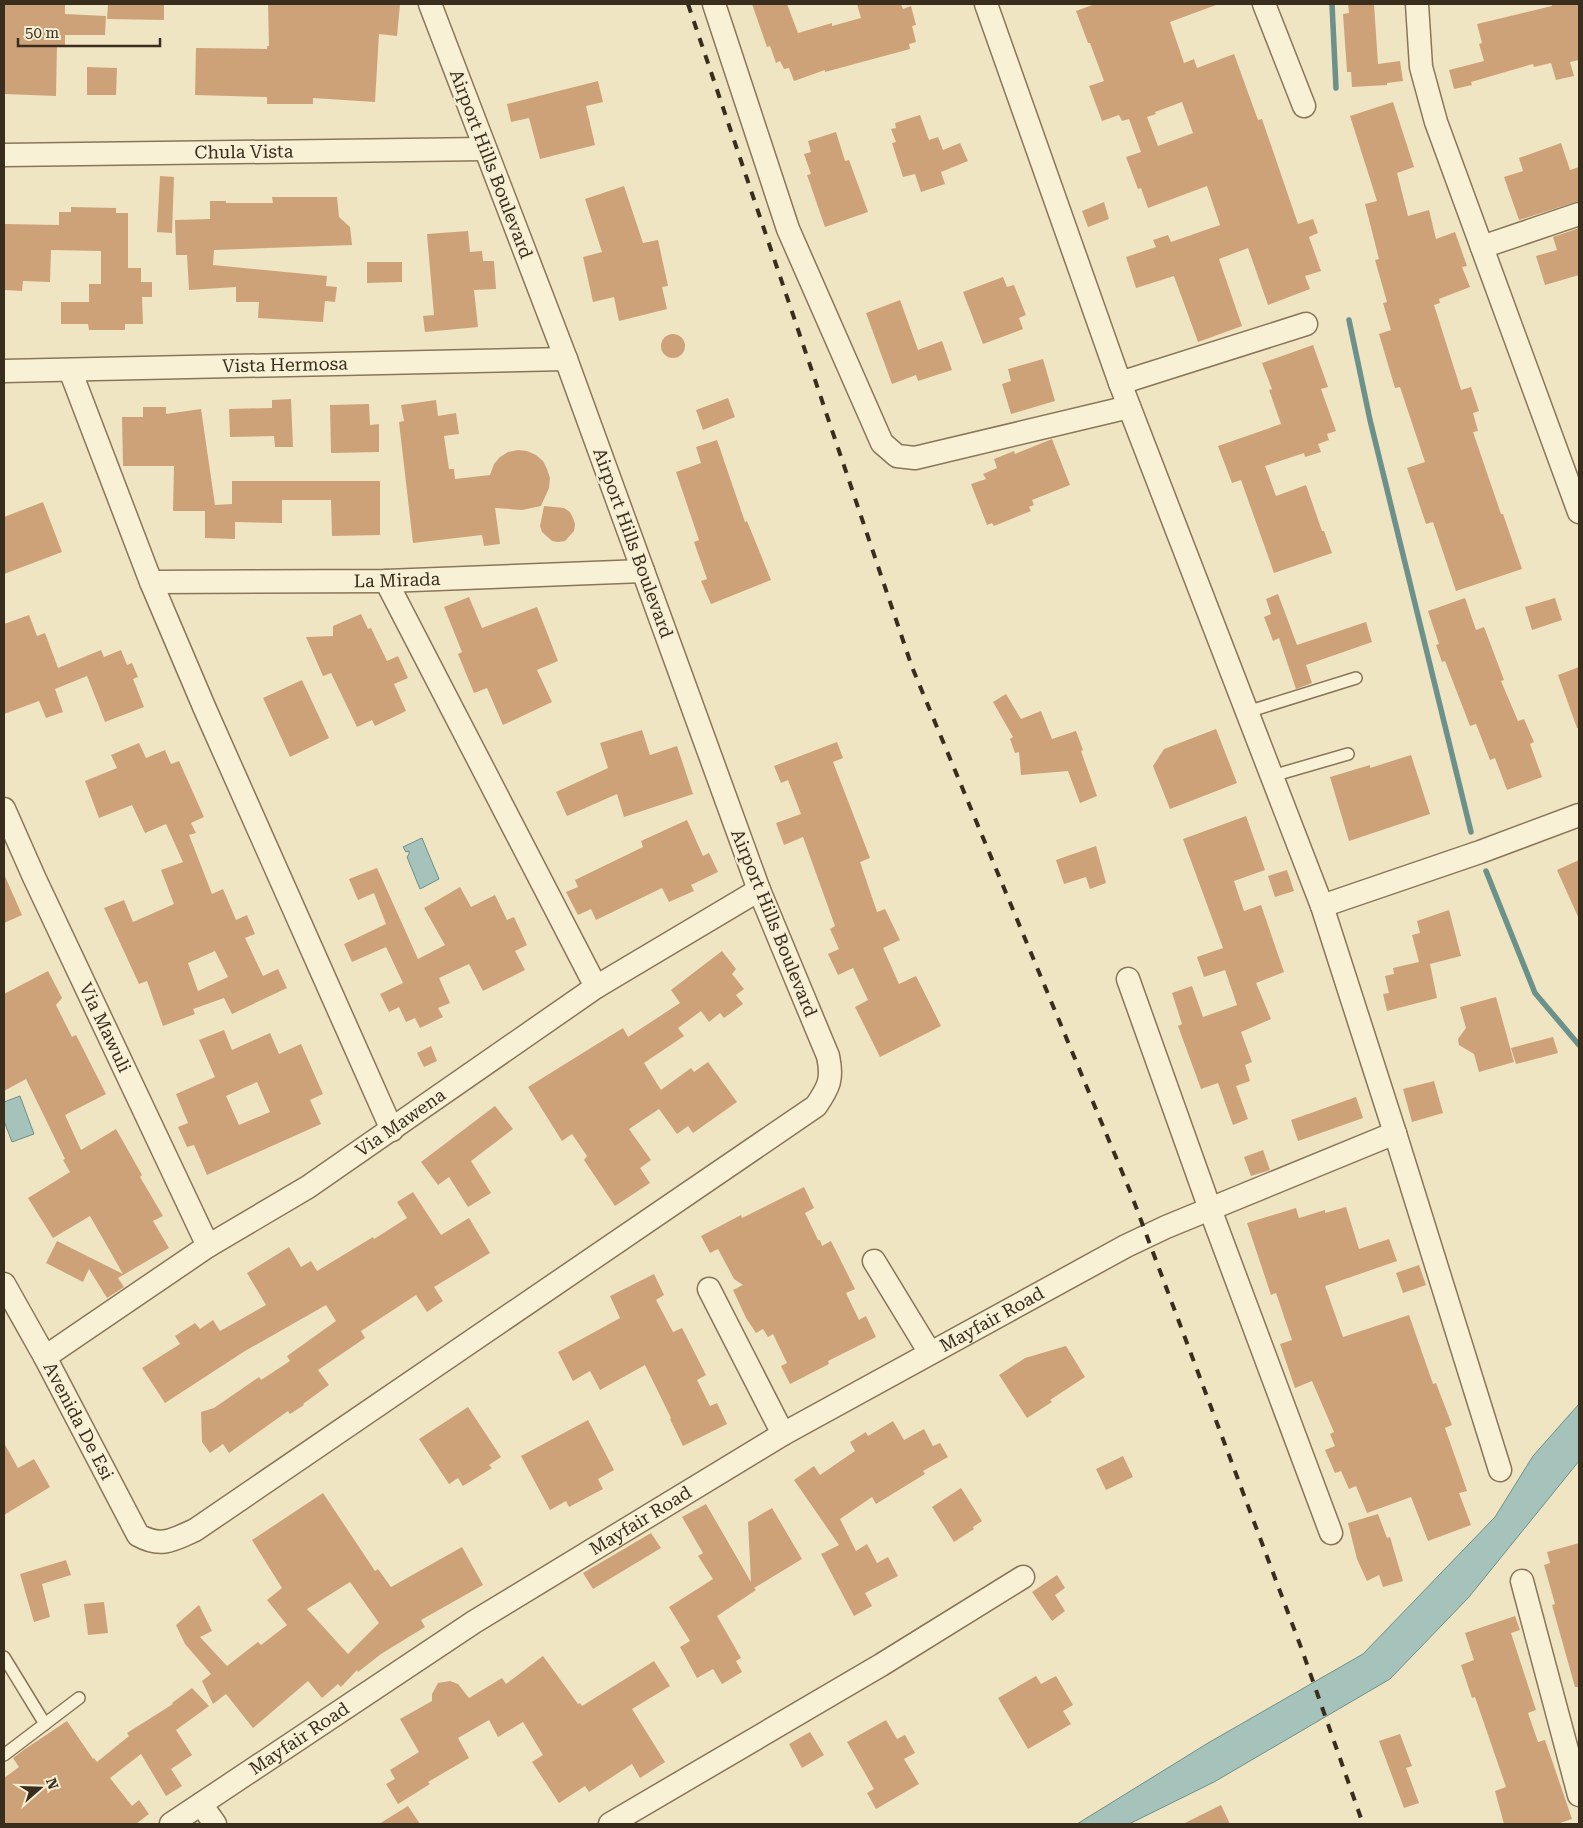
<svg xmlns="http://www.w3.org/2000/svg" width="1583" height="1828" font-family="'Roboto Serif',serif">
	<rect width="100%" height="100%" fill="#efe5c3"/>
	<!-- water -->
	<g fill="#a5c2bb" stroke="#6c908a">
		<path d="M422,838l17,41 -19,10 -13,-32 2,-3v-3l-3,1 -3,-5z"/>
		<path d="M20,1096l14,38 -22,8 -8,-21v-19z"/>
		<path d="M1579,1404v57l-110,136 -79,82 -176,103 -85,42h-52l131,-81 155,-89 132,-137 38,-61z"/>
	</g>
	<g fill="none" stroke-linecap="round" stroke-linejoin="round">
		<!-- stream -->
		<g stroke="#6c908a" stroke-width="5.5">
			<path d="M1332,4l4,84"/>
			<path d="M1349,320l21,100 101,412"/>
			<path d="M1486,871l49,122 44,52"/>
		</g>
	</g>
	<!-- building -->
	<g fill="#cea278" fill-rule="evenodd">
		<path d="M4,4h61v10l41,2 -1,19h-40v10h-8l-1,51 -52,-2z"/>
		<path d="M108,4h56v16l-57,-1z"/>
		<path d="M268,4h132l-3,32 -18,-2 -4,68 -62,-4v6h-46v-7l-72,-2 1,-47 71,1v-3h2z"/>
		<path d="M752,4h35l11,29 34,-10v3l29,-8 -4,-14h44l2,5 8,-3 5,19 -4,1 4,16 -7,2 1,5 -85,23v-2l-31,11 -5,-13 -5,1 -4,-8 -4,2 -6,-17 -3,1z"/>
		<path d="M1095,4h120l1,1 -46,17 14,41 10,-4 3,9 37,-14 24,66 4,-1 36,105 15,-5 5,14 -9,4 12,34 -16,5 5,13 -42,16 -20,-57 -29,11 23,67 -44,16 -24,-66 -38,12 -10,-31 30,-10 -3,-7 15,-5 3,7 49,-17 -13,-39 -59,22 -7,-20 -3,1 -12,-32 15,-5 -12,-33 -7,2 -3,-6 -17,6 -13,-35 15,-5 -14,-38h-2l-12,-32zM1182,102l11,31 -35,13 -11,-29 9,-3 -1,-2z"/>
		<path d="M1348,4h26l4,60 22,-3 3,20 -16,2v2l-35,2 -1,-15h-4l-4,-58 6,-1z"/>
		<path d="M1552,4h27v56l-9,2 4,14 -18,4 -5,-17 -17,4 -1,-3 -62,18 1,3 -18,4 -5,-19 35,-9 -5,-17 3,-1 -5,-19 75,-18z"/>
		<path d="M87,67l30,1 -1,27h-29z"/>
		<path d="M598,81l5,21 -17,4 9,39 -55,14 -11,-41 -18,4 -4,-18z"/>
		<path d="M1393,102l21,65 -17,6 11,43 21,-6 7,29 19,-7 12,34 -5,1 8,20 -31,12 1,4 -6,2 27,85 10,-3 8,24 -6,2 5,18 -5,1 28,82h2l19,55 -66,22 -23,-69 -7,2 -19,-56 18,-6 -25,-75 -5,1 -16,-54 12,-4 -8,-27 4,-1 -12,-42 4,-1 -14,-55 12,-3 -27,-85z"/>
		<path d="M920,115l9,25 9,-3 5,13 17,-7 8,18 -27,11 4,12 -24,8 -6,-18 -12,3 -11,-34 4,-1 -5,-13 5,-1 -1,-5z"/>
		<path d="M836,132l9,29 4,-1 19,52 -43,15 -18,-52 4,-1 -7,-20 7,-2 -3,-11z"/>
		<path d="M1561,143l9,27 9,-3v34l-60,19 -15,-43 19,-6 -4,-13z"/>
		<path d="M160,176l14,1 -2,56 -15,-1z"/>
		<path d="M624,186l19,57 15,-3 10,46 -6,1 5,22 -48,12 -5,-24 -21,5 -10,-45 19,-5 -17,-53z"/>
		<path d="M272,197h65l2,20 11,10 2,18 -138,5 -1,15 114,11 -1,10 11,1 -2,15 -10,-1 -2,21 -65,-4 1,-16h-23v-15l-47,3 -2,-35h-11l-1,-35 35,-1v-18h16v2h47z"/>
		<path d="M1104,202l5,17 -21,8 -6,-16z"/>
		<path d="M71,207l45,1v5h12v55h13v14h11v15h-10l1,27h-18v6h-36l-1,-6h-27v-22h28v-18h12v-33l-50,-1 -1,32 -27,-1 -1,10 -18,-1v-66l55,1v-13h12z"/>
		<path d="M1579,228v47l-34,10 -9,-29 21,-6 -4,-13z"/>
		<path d="M468,231l2,21 12,-1 1,10h11l2,28 -22,1 4,37 -53,5 -2,-16 11,-1 -7,-81z"/>
		<path d="M367,262h35v20l-35,1z"/>
		<path d="M1003,277l4,10 7,-2 12,30 -7,3 4,11 -40,15 -20,-52z"/>
		<path d="M900,300l18,50 24,-9 10,29 -34,11 -2,-6 -24,9 -26,-71z"/>
		<circle cx="673" cy="346" r="12"/>
		<path d="M1313,345l15,42 -7,2 15,42 -9,3 2,6 -11,4 3,8 -16,5 -1,-4 -39,13 11,30 30,-11 16,46h2l8,22 -58,20 -33,-93 -9,3 -14,-37 63,-22 -12,-34 3,-1 -10,-26z"/>
		<path d="M1043,359l12,42 -44,13 -9,-30 9,-3 -3,-12z"/>
		<path d="M728,398l7,19 -32,13 -7,-20z"/>
		<path d="M291,399l2,48h-18l-1,-11 -44,1 -1,-28 43,-1v-8z"/>
		<path d="M436,400l2,16 18,-3 3,21 -15,2 5,33h5l1,10 35,-4 4,-11 6,-7 8,-5 10,-2 9,1 9,4 7,6 4,8 3,9 -1,10 -8,18 -19,4 -27,-2 5,36 -16,2 -2,-11 -69,8 -14,-121 5,-1 -3,-16z"/>
		<path d="M369,404l1,21 9,-1v28l-48,1 -1,-48z"/>
		<path d="M143,407h23v7l35,-5 14,96 17,-1v-23h148v54l-48,1 -1,-36h-49v23l-47,-1v17l-30,-1v-27h-32l1,-45h-51l-1,-49h21z"/>
		<path d="M1052,439l18,46 -38,15 2,5 -5,2 2,4 -37,15 -2,-3 -5,2 -16,-41 15,-5 -3,-5 14,-6 -3,-9 20,-8 1,3z"/>
		<path d="M717,440l28,82 2,-1 24,59 -60,24 -10,-23 6,-2 -13,-37 5,-2 -23,-68 25,-9 -5,-16z"/>
		<path d="M43,502l19,50 -58,22v-57z"/>
		<path d="M544,506l20,2 6,4 3,6 2,6 -1,7 -9,10 -7,1 -6,-1 -10,-9 -2,-6z"/>
		<path d="M1278,594l19,51 69,-23 6,20 -66,23 6,18 -16,6 -17,-51 -6,3 -9,-24 7,-3 -5,-15z"/>
		<path d="M469,597l13,31 55,-21 21,54 -21,9 15,32 -49,23 -16,-37 -13,5 -16,-39 4,-2 -18,-45z"/>
		<path d="M1465,598l11,32 8,-3 20,53 -3,1 17,40 6,-2 10,23 -4,2 12,33 -35,13 -12,-32 -5,2 -14,-36 -6,2 -25,-65 -3,1 -6,-17 3,-1 -11,-33z"/>
		<path d="M1555,598l7,22 -30,10 -7,-23z"/>
		<path d="M361,614l7,15 3,-1 16,33 11,-5 10,22 -14,6 12,27 -31,15 -3,-6 -15,7 -26,-54 -8,3 -17,-39 27,-1v-10z"/>
		<path d="M29,615l8,21 8,-3 13,35 43,-18 3,7 17,-7 6,15 5,-2 6,14 -5,2 11,28 -39,15 -18,-46 -32,13 8,23 -17,6 -7,-17 -35,13v-90z"/>
		<path d="M1579,667v61h-2l-19,-53z"/>
		<path d="M302,680l27,58 -39,19 -27,-59z"/>
		<path d="M1006,694l15,25 20,-8 11,28 24,-8 7,19 -2,1 16,45 -17,7 -12,-32 -47,4 -2,-23 -4,1 -5,-14 3,-2 -20,-35z"/>
		<path d="M1216,729l21,54 -67,26 -17,-43 11,-17z"/>
		<path d="M642,730l8,25 27,-9 16,48 -69,23 -7,-23 -50,22 -11,-24 52,-24 -8,-25z"/>
		<path d="M837,742l6,16 -10,4 37,96 -10,4 17,50 8,-3 15,31 -17,8 16,36 17,-8 25,50 -61,31 -25,-50 13,-7 -15,-32 -15,7 -10,-21 11,-5 -9,-20 5,-3 -32,-89 -19,8 -8,-22 25,-9 -13,-34 -7,3 -7,-17z"/>
		<path d="M139,743l7,15 19,-8 6,14 8,-3 25,56 -13,6 5,10 -7,2 23,59 11,-5 13,31 11,-5 8,19 -10,4 18,38 15,-7 9,19 -55,26 -8,-16 -31,11 2,5 -32,12 -16,-45 -8,3 -35,-76 20,-8 9,22 41,-18 -13,-34 22,-8 -17,-38 -21,9 -13,-28 -33,13 -14,-37 32,-13 -6,-13zM215,951l13,26 -30,14 -10,-28z"/>
		<path d="M1411,755l19,59 -81,27 -19,-64 40,-12v3z"/>
		<path d="M1246,816l19,54 -31,11 10,30 17,-6 23,67 -28,11 15,36 -30,13 11,30 -7,3 5,16 -14,5 12,33 -15,6 -15,-42 -17,6 -23,-63 4,-2 -10,-31 20,-7 11,31 34,-12 -12,-35 -21,7 -7,-20 26,-9 -40,-109z"/>
		<path d="M687,820l16,36 6,-3 9,19 -27,13 3,6 -25,11 -7,-14 -66,32 -5,-11 -13,6 -12,-23 12,-5 -3,-7 68,-33 -2,-6z"/>
		<path d="M1096,846l10,37 -16,6 -4,-12 -22,7 -8,-24z"/>
		<path d="M1579,860v59l-22,-49z"/>
		<path d="M377,868l41,91 27,-14 -21,-37 36,-21 11,20 24,-12 12,25 7,-3 13,28 -12,6 10,19 -42,21 -14,-27 -30,14 11,25 -12,5 5,9 -23,11 -5,-10 -9,4 -7,-15 -10,5 -9,-18 23,-11 -17,-36 -34,15 -8,-18 42,-20 -12,-31 -16,7 -9,-21z"/>
		<path d="M1287,870l7,21 -19,6 -7,-21z"/>
		<path d="M4,874l18,41 -18,8z"/>
		<path d="M1449,910l12,46 -31,8 7,34 -50,13 -4,-17 6,-1 -4,-17 9,-2 -1,-6 26,-6 -7,-27 8,-2 -3,-12z"/>
		<path d="M722,951l14,18 -4,5 12,15 -8,6 7,9 -19,14 -4,-5 -11,9 -8,-11 -23,17 6,8 -40,27 17,27 30,-22 3,4 14,-10 29,40 -44,31 -5,-7 -11,8 -18,-25 -30,20 22,31 -11,8 10,15 -35,23 -31,-46 3,-4 -15,-22 -10,7 -34,-54 95,-59 5,9 52,-34 -9,-13z"/>
		<path d="M48,971l14,27 -6,7 16,32 4,-2 30,59 -41,21 16,35 35,-21 26,46 -2,2 23,39 -10,5 16,27 -51,30 6,9 -17,11 -18,-29 -6,13 -37,-19 11,-22 66,33 -33,-58 -37,22 -25,-40 42,-26 -7,-12 2,-1 -39,-80 -22,12v-97z"/>
		<path d="M1496,997l18,65 -35,10 -5,-18 -15,-9 -1,-6 8,-11 -6,-21z"/>
		<path d="M224,1030l8,20 38,-17 9,21 22,-10 22,50 -13,6 11,24 -114,51 -13,-30 -7,2 -9,-20 10,-4 -12,-29 39,-17 -16,-37zM257,1082l13,30 -31,13 -13,-29z"/>
		<path d="M1553,1037l5,16 -42,11 -5,-16z"/>
		<path d="M431,1046l6,15 -13,6 -7,-14z"/>
		<path d="M1434,1081l9,32 -31,9 -9,-33z"/>
		<path d="M1356,1097l7,21 -65,23 -7,-21z"/>
		<path d="M495,1106l18,23 -42,32 20,32 -23,14 -19,-30 -11,8 -17,-23z"/>
		<path d="M1263,1150l7,20 -19,6 -7,-19z"/>
		<path d="M804,1187l10,21 -9,5 13,27h2l2,6 9,-5 24,48 -9,4 13,27 7,-4 10,21 -48,24 1,3 -39,20 -9,-18 6,-3 -14,-29 -5,3 -5,-8 -7,4 -10,-15 -13,-28 10,-5 -9,-6 -16,-30 -8,4 -9,-17 40,-21 1,3z"/>
		<path d="M413,1192l28,43 28,-17 21,35 -56,34 9,14 -16,11 -11,-17 -55,36 4,7 -47,32 11,15 -26,19 1,1 -14,9 -2,-3 -59,42 -6,-9 -13,9 -8,-11 -1,-30 13,-4 45,-31 2,3 29,-19 -3,-5 49,-35 -10,-16 -81,46 -80,52 -23,-35 38,-24 -5,-8 20,-13 5,6 13,-9 7,11 46,-26 -19,-32 42,-26 12,20 10,-6 6,10 56,-34 1,2 33,-21 -10,-16z"/>
		<path d="M1346,1207l13,42 30,-10 8,22 -72,25 18,51 66,-22 24,69 3,-1 16,42 -7,3 22,63 -8,2 12,32 -43,16 -17,-44 -44,16 -11,-27 -7,3 -8,-18 -6,2 -10,-23 10,-4 -5,-12 4,-2 -22,-51 -17,7 -15,-44 12,-4 -16,-47 -5,2 -24,-72 49,-15 3,10 26,-8v3z"/>
		<path d="M1419,1265l7,20 -23,8 -7,-20z"/>
		<path d="M654,1274l10,21 -8,5 17,32 9,-4 24,47 -9,5 13,26 7,-3 10,21 -44,22 -13,-27 1,-1 -26,-53 -45,25 -10,-19 -17,10 -15,-29 62,-34 -10,-22z"/>
		<path d="M1066,1346l19,31 -35,23 2,2 -25,16 -28,-43 26,-17z"/>
		<path d="M468,1407l33,50 -12,8 3,3 -29,18 -5,-8 -9,6 -30,-45z"/>
		<path d="M588,1420l26,50 -16,9 5,10 -34,18 -3,-6 -16,9 -29,-54z"/>
		<path d="M893,1421l11,19 20,-11 9,17 7,-3 8,14 -25,14 2,3 -49,30 -4,-7 -32,22 16,32 11,-7 10,19 11,-6 10,19 -33,17 7,13 -18,10 -33,-62 18,-9 -45,-65 20,-14 6,9 35,-24 -5,-9 16,-10 2,4z"/>
		<path d="M4,1443l14,25 16,-9 16,28 -46,28z"/>
		<path d="M1123,1456l10,21 -27,13 -10,-21z"/>
		<path d="M961,1488l21,33 -9,6 1,2 -20,13 -22,-35z"/>
		<path d="M323,1493l52,78 3,-2 13,18 71,-40 21,38 -62,35 4,7 -44,27 -23,18 -1,-2 -16,17 -3,-3 -16,14 -14,-17 -55,47 -27,-34 -13,10 -11,-23 9,-7 -26,-30 -9,-19 23,-20 13,26 -12,6 27,29 31,-24 3,3 26,-20 -20,-25 15,-12 -30,-48zM350,1582l29,41 -31,31 -41,-45z"/>
		<path d="M706,1504l45,78 -3,-60 24,-14 30,51 -48,29 2,2 -39,26 24,42 -5,3 6,11 -20,12 -9,-15 -16,9 -17,-31 10,-6 -21,-34 44,-28 -15,-23 5,-3 -21,-36z"/>
		<path d="M1378,1514l9,24 3,-1 13,44 -20,6 -4,-12 -12,6 -10,-22 -9,-36z"/>
		<path d="M651,1533l10,15 -68,41 -10,-16z"/>
		<path d="M1579,1543v144h-4l-23,-82 3,-1 -11,-39 6,-2 -3,-11z"/>
		<path d="M66,1560l5,15 -29,9 8,33 -16,5 -14,-48z"/>
		<path d="M1057,1575l8,13 -10,7 10,16 -13,10 -20,-29z"/>
		<path d="M104,1602l4,31 -20,2 -4,-31z"/>
		<path d="M1515,1616l5,14 -9,3 25,77 -8,3 10,29 7,-2 27,79 -15,5h-53l-9,-33 11,-4 -31,-90 -3,1 -11,-33 13,-5 -9,-27z"/>
		<path d="M543,1656l35,48 2,-1 2,3 72,-45 16,25 -38,23 33,53 -25,16 -8,-14 -43,28 -4,-6 -26,17 -27,-41 11,-7 -20,-33 -25,15 -9,-17 -31,18 11,20 -41,24 2,2 -32,20 -12,-20 9,-5 -5,-9 29,-18 -19,-33 32,-18v-7l6,-11 12,-2 8,3 11,14 33,-20 4,6z"/>
		<path d="M1036,1676l5,8 15,-8 17,29 -10,6 8,13 -43,25 -30,-51z"/>
		<path d="M192,1688l17,18 -33,24 16,25 -21,14 11,17 -16,10 -25,-42 -31,24 22,28 7,-6 10,14 -13,10h-132v-46l15,-11 -6,-9 12,-9 42,-28 26,38 1,-1 3,4 32,-26 -2,-3 46,-29 -1,-1z"/>
		<path d="M886,1720l11,19 8,-4 10,18 -11,6 15,25 -43,25 -9,-16 7,-4 -27,-47z"/>
		<path d="M810,1732l14,23 -22,13 -13,-24z"/>
		<path d="M1400,1734l12,32 -6,2 13,35 -15,5 -25,-67z"/>
		<path d="M1221,1805l9,19h-47z"/>
		<path d="M408,1806l12,18h-41z"/>
	</g>
	<g fill="none" stroke-linecap="round" stroke-linejoin="round">
		<!-- service casing -->
		<g stroke="#897659" stroke-width="14">
			<g id="service">
				<path d="M1247,712l109,-34"/>
				<path d="M1272,776l76,-22"/>
				<path d="M4,1657l41,67"/>
				<path d="M4,1755l75,-57"/>
			</g>
		</g>
		<!-- minor casing -->
		<g stroke="#897659" stroke-width="25">
			<g id="minor">
				<path d="M714,4l74,225 94,214 15,13 18,2 214,-51"/>
				<path d="M986,4l134,379 202,523 73,227 105,337"/>
				<path d="M1264,4l40,102"/>
				<path d="M1417,4l4,63 15,55 143,390"/>
				<path id="s1" d="M4,155l481,-6"/>
				<path d="M1482,247l97,-33"/>
				<path d="M70,370l81,212 54,127 187,421"/>
				<path id="s2" d="M4,371l562,-12"/>
				<path d="M1120,383l186,-59"/>
				<path d="M386,581l210,406"/>
				<path id="s3" d="M151,582l235,-1 257,-10"/>
				<path id="s4" d="M4,809l30,68 174,369"/>
				<path d="M1322,906l158,-54 99,-37"/>
				<path d="M1128,979l82,230 121,324"/>
				<path d="M874,1261l56,92"/>
				<path id="s5" d="M4,1284l41,73 93,178c23,13 35,5 57,-5l621,-424c13,-19 17,-27 12,-50l-69,-166 -193,-531 -136,-355"/>
				<path d="M709,1289l74,145"/>
				<path id="s6" d="M45,1357l163,-111 100,-59 288,-200 163,-97"/>
				<path d="M1522,1581l57,214"/>
				<path d="M201,1804l14,20"/>
				<path id="s7" d="M171,1824l303,-202 309,-188 343,-188 40,-19 229,-94"/>
				<path d="M610,1824l271,-159 142,-88"/>
			</g>
		</g>
		<!-- service -->
		<use href="#service" stroke="#f9f1d6" stroke-width="11"/>
		<!-- minor -->
		<use href="#minor" stroke="#f9f1d6" stroke-width="22"/>
		<!-- rail -->
		<path stroke="#392d1e" stroke-width="4" stroke-dasharray="9 9" stroke-linecap="butt" d="M688,4l224,663 218,524 172,459 61,174"/>
	</g>
	<g text-anchor="middle" stroke-width="4.5" stroke-linejoin="round" paint-order="stroke">
		<!-- street labels -->
		<g font-size="18" fill="#392d1e" stroke="#f6eed3">
			<text dy="6" stroke="none"><textPath href="#s1" startOffset="240">Chula Vista</textPath></text>
			<text transform="translate(491 164) rotate(69)" y="6">Airport Hills Boulevard</text>
			<text dy="6" stroke="none"><textPath href="#s2" startOffset="281">Vista Hermosa</textPath></text>
			<text transform="translate(633 543) rotate(70)" y="6">Airport Hills Boulevard</text>
			<text dy="6" stroke="none"><textPath href="#s3" startOffset="246">La Mirada</textPath></text>
			<text transform="translate(774 923) rotate(68)" y="6">Airport Hills Boulevard</text>
			<text dy="6" stroke="none"><textPath href="#s4" startOffset="241">Via Mawuli</textPath></text>
			<text dy="6" stroke="none"><textPath href="#s6" startOffset="426">Via Mawena</textPath></text>
			<text dy="6" stroke="none"><textPath href="#s7" startOffset="964">Mayfair Road</textPath></text>
			<text dy="6" stroke="none"><textPath href="#s5" startOffset="156">Avenida De Esi</textPath></text>
			<text dy="6" stroke="none"><textPath href="#s7" startOffset="559">Mayfair Road</textPath></text>
			<text dy="6" stroke="none"><textPath href="#s7" startOffset="154">Mayfair Road</textPath></text>
		</g>
	</g>
	<!-- border -->
	<rect width="1583" height="1828" fill="none" stroke="#392d1e" stroke-width="10"/>
	<!-- north arrow -->
	<g transform="translate(40 1788) rotate(70)" stroke="#f6eed3" stroke-width="4" paint-order="stroke">
	<path d="M0-4L9 19L0 12L-9 19Z" fill="#392d1e"/>
	<text y="-8" font-size="14" font-weight="bold" text-anchor="middle" fill="#392d1e">N</text>
	</g>
	<!-- scale -->
	<path d="M18 38v8h142v-8" fill="none" stroke="#392d1e" stroke-width="2.5"/>
	<text x="25" y="38" font-size="15" fill="#392d1e" stroke="#f6eed3" stroke-width="4" paint-order="stroke">50 m</text>
</svg>
